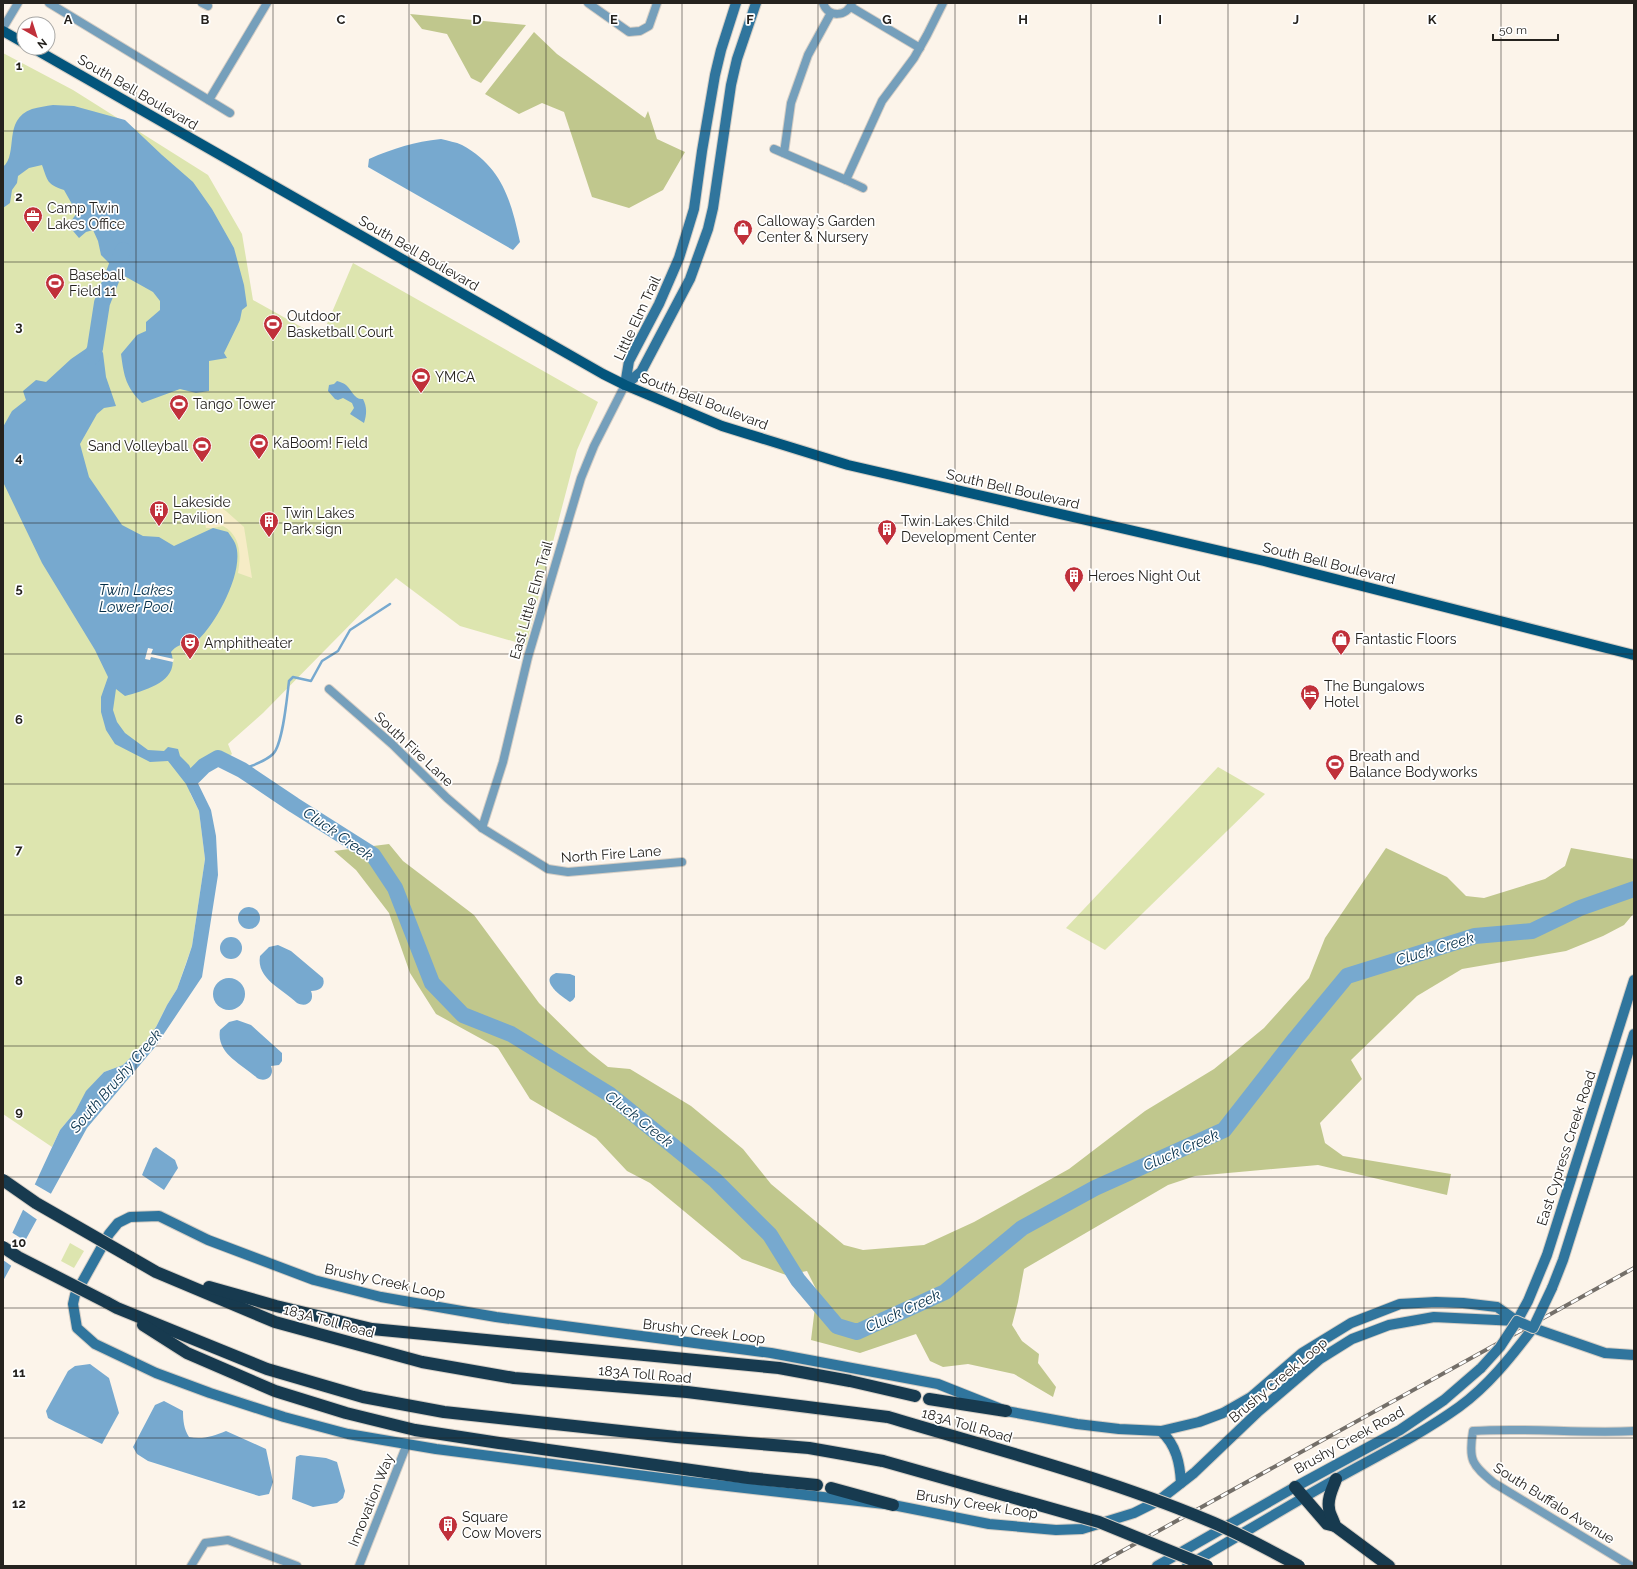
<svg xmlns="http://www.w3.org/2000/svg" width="1637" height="1569" font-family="Raleway,sans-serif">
	<rect width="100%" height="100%" fill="#fcf4ea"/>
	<!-- green -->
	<g fill="#dde5af">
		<path d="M3,53l70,37 135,85 34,59 11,66 68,38 32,-75 245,139 -21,48 -51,195 -66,-19 -64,-48 -133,135 -35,31 4,10 -37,27 -5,12 9,18 6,48 -13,87 -15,43 -10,16 -11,22 -13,18 -20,20 -19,7 -17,19 -12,21 -15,18 -8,17 -49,-33z"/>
		<path d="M1218,767l47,27 -160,156 -39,-22z"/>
		<path d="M70,1243l14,8 -10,17 -13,-7z"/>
	</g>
	<!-- forest -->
	<g fill="#c0c78d">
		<path d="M410,14l116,11 -45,58 -10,-5 -24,-44 -25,-5z"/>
		<path d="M534,32l23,22 88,64 3,-7 9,28 28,13 -22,38 -34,18 -37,-11 -28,-85 -22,-9 -23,11 -34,-20z"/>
		<path d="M389,844l14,17 71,54 65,88 50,49 19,15 22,2 61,37 52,43 28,35 73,61 19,5 61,-5 50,-23 95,-53 76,-58 69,-42 50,-41 45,-50 16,-40 61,-90 61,29 19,19 18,2 61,-19 20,-13 6,-18 63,11v54l-10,12 -21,11 -37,15 -104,18 -45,27 -66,64 11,19 -42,44 5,20 18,13 108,18 -4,21 -129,-30 -123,11 -27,9 -144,84 -6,33 -6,23 10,16 17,13 -1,9 18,24 -3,10 -39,-23 -46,-10 -25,3 -13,-6 -14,-27 -56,19 -49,-13 6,-49 -10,-20 -21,4 -44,-16 -92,-76 -23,-12 -31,-33 -66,-39 -32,-51 -62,-34 -26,-41 -21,-60 -33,-43 -22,-19z"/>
	</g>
	<!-- sand -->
	<path fill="#f6ecc6" d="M216,504l10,7 18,16 8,51 -14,-5c3,-18 3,-37 -15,-47l-10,2h-7l-3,-14 8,-8z"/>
	<!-- water -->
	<g fill="#77a9cf">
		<path d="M53,105l21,1 51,14 37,35 31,27 19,27 22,39 10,37 3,21 -5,4 -2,10 -16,33 3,5 -18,3v30l-13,2 -16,-4 -38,14c-16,-16 -18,-26 -21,-49l16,-19 9,-4v-9l14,-12v-9l-7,-9 -34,-19 -18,-18 -3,-14 -5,-11 -7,2 -7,6 -11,-13 9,-12 -13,-23c-17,-6 -16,-8 -22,-25l-13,3 -11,8 -1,7 -5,7 -2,13 -7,5v-41c16,-14 -1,-47 29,-58 7,-2 14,-3 21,-4z"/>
		<path d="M441,139c7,2 15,3 21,6 40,22 49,55 58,97l-7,8 -145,-83 1,-8c25,-11 45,-17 72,-20z"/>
		<path d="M94,336l4,2 4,4 -3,4 4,7 3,24 10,29 -12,2 -7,6 -17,30 9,33 33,48 21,11 16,1 15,9 39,-18 15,4c2,3 5,7 7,11 11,26 -18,79 -37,97 -8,7 -17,0 -27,12 10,29 -25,38 -46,44l-9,-7 -3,21 4,12 8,11 23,17 16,1 4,-4 10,2 2,7 9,9 22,45 5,26 2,39 -16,102 -47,70 -68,81 -84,153v-28l57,-123 15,-18 11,-21 18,-19 19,-7 20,-20 13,-18 11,-22 10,-16 9,-25 6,-18 13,-87 -6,-48 -13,-27 -18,-23 -18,1 -35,-18 -9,-14 -5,-18v-15l7,-20 -13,-27 -53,-87 -39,-81v-55l9,-16 14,-11 -3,-9 13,-11 10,2 25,-23 19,-13z"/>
		<path d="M337,381c3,1 7,2 9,4 6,5 8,15 17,14 4,8 4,15 1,24l-14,-9 4,-6 -2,-5 -9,-5 -5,2 -3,-1 -7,-8 1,-6 5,-1z"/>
		<circle cx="249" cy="918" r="11"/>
		<circle cx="231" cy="948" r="11"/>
		<path d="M278,945l13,6 32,27c3,9 -4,13 -12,13 4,10 -4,17 -14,12 -14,-14 -41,-24 -37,-47l9,-9z"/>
		<path d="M556,973l14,1 5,2v21l-2,3 -3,2c-8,-5 -32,-22 -14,-29z"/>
		<circle cx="229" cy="994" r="16"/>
		<path d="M237,1020l14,5 31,28v8l-3,4 -8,1c4,10 -5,17 -14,12 -15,-14 -41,-24 -37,-48l9,-8z"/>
		<path d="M156,1147l19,13 3,8 -14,22 -22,-15 11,-26z"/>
		<path d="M90,1364l19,14 10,35 -17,31 -47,-22 -7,-4 -2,-7 22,-40 7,-5z"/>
		<path d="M164,1401l19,10c0,10 1,18 6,26 14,3 24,-1 37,-6l40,18 7,33 -4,12 -10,2 -111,-35 -11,-7 -4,-7 22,-42z"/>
		<path d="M300,1455l26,3 11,4 8,29 -2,7 -6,5 -24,4 -21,-8 4,-42z"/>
	</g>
	<!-- pier -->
	<g fill="#fcf4ea">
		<path d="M148,648l5,1 -2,5 23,5 -1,3 -22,-5 -1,3 -5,-1z"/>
		<path d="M34,1184l19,11 -14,26 -17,-12z"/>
		<path d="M11,1232l16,10 -14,25 -10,-7v-12z"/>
	</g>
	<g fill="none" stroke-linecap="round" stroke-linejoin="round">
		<!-- stream -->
		<path stroke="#77a9cf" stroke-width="2.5" d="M242,770c10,-5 23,-8 31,-16 10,-10 14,-57 16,-73l4,-4 18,4 11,-20 16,-10 12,-21 40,-26"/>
		<!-- river -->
		<g stroke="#77a9cf" stroke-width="16">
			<path d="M92,357l3,-9 7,-45 21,-53"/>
			<path d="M193,777l11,-11 14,-8 24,12 52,35 79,50 22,33 37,95 31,32 48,19 98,60 106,86 55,55 28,45 39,46 20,6 88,-40 77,-64 73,-40 129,-58 71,-91 52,-63 128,-40 57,-5 48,-23 54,-19"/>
		</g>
		<!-- street casing -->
		<g stroke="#d5cec5" stroke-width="10">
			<g id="street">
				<path d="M49,3l181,110"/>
				<path d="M202,3l6,3"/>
				<path d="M588,3l41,29 11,-1 9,-5 8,-23"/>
				<path d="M823,3c5,15 24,14 29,0"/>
				<path d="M851,7l69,41"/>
				<path d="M3,28l15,-25"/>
				<path d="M209,100l58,-97"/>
				<path d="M774,149l72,31"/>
				<path d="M784,153l7,-50 17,-48 23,-42"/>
				<path d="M863,188l-17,-8 36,-79 32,-43 13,-23 16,-32"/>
				<path d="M329,689l63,55 55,54 35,30 66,41 20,3 114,-10"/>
				<path d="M482,828l21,-66 25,-105 53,-179 13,-32 31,-61"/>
				<path d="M191,1566l14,-23 23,-3 69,26"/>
				<path d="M359,1566l48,-122"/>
				<path d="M1631,1566l-137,-83c-22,-18 -26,-23 -21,-52 54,-4 107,3 161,0"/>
			</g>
		</g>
		<!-- secondary casing -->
		<g stroke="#d5cec5" stroke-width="12">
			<g id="secondary">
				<path d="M625,385l16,-13 49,-93 18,-50 5,-21 18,-123 6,-26 19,-56"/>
				<path d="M625,385l4,-24 30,-57 20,-46 15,-49 8,-58 13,-76 6,-25 15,-47"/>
				<path d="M159,1216l49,24 106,40 67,17 115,20 275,36 167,31 68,27 71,13 42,5 42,2 38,-9 24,-9 28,-16 51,-44 49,-30 49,-19 36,-2 27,1 34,4 20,14 -83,-4 -45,8 -37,14 -32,20 -61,52 -65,62 -36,28 -24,12 -52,16 -26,1 -67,-6 -96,-19 -201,-23 -256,-33 -88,-15 -64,-17 -74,-24 -54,-20 -61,-29 -18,-16 -4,-24 2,-9 34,-61 9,-11 12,-6z"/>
				<path d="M1552,1288l11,-28 71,-226"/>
				<path d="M1517,1321l11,-20 19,-46 87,-275"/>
				<path d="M1161,1431c15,14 19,32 20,52"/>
				<path d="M1157,1566l138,-79 105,-57 44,-30 37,-32"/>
				<path d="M1187,1566c50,-29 99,-59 149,-87 41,-23 84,-44 123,-72 29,-21 52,-50 74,-79l72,25 29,2"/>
			</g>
		</g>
		<!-- primary casing -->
		<g stroke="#d5cec5" stroke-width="12">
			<g id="primary">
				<path d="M3,31l21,12"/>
				<path d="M33,48l570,326 22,11 97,41 126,39 416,96 370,94"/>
			</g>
		</g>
		<!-- highway casing -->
		<g stroke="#d5cec5" stroke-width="14">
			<g id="highway">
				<path d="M130,1257l26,15 119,50 147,40 92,16 173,14 201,25"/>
				<path d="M209,1287l67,19 96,23 407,39 71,13 65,15"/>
				<path d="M106,1302l11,6 150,61 96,28 81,15 232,25 133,11 74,13"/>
				<path d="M143,1325l44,28 88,38 71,22 69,17 84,13 249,35 69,7"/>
				<path d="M929,1399l77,12"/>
				<path d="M1295,1487l32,37 8,2 54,40"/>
				<path d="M831,1488l62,17"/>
				<path d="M1335,1526c-1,-6 -6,-12 -6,-18 -2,-10 4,-20 7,-29"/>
			</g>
		</g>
		<!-- street -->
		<use href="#street" stroke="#759fbb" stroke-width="8"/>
		<!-- secondary -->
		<use href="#secondary" stroke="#30759d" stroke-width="10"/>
		<!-- primary -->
		<use href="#primary" stroke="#03557c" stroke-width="10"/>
		<!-- highway -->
		<use href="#highway" stroke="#173a4f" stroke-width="12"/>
		<!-- rail casing -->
		<g stroke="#746f69" stroke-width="4">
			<path id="rail" d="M1095,1566l539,-298"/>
		</g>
		<!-- rail -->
		<use href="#rail" stroke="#fff" stroke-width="2.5" stroke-dasharray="8" stroke-linecap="butt"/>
		<!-- secondary-bridge casing -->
		<g stroke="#d5cec5" stroke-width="12" stroke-linecap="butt">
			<path id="secondary-bridge" d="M1481,1368l19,-21 17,-26 16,7 19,-40"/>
		</g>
		<!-- highway-bridge casing -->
		<g stroke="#d5cec5" stroke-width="14" stroke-linecap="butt">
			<g id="highway-bridge">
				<path d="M3,1180l33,23 94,54"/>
				<path d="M3,1247l15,10 88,45"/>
				<path d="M888,1417c107,32 216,60 319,103 32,13 62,30 92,46"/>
				<path d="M883,1461l216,61 108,44"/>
			</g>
		</g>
		<!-- secondary-bridge -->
		<use href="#secondary-bridge" stroke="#30759d" stroke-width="10"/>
		<!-- highway-bridge -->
		<use href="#highway-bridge" stroke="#173a4f" stroke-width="12"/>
	</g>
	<!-- grid -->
	<path fill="none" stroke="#25221e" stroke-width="1" stroke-opacity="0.55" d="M136,3v1563M273,3v1563M409,3v1563M546,3v1563M682,3v1563M818,3v1563M955,3v1563M1091,3v1563M1228,3v1563M1364,3v1563M1501,3v1563M3,131h1631M3,262h1631M3,392h1631M3,523h1631M3,654h1631M3,784h1631M3,915h1631M3,1046h1631M3,1177h1631M3,1308h1631M3,1438h1631"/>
	<!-- icons -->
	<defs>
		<g id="office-pin" transform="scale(1)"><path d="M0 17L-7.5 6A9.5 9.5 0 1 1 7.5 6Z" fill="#c0303a" stroke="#fff"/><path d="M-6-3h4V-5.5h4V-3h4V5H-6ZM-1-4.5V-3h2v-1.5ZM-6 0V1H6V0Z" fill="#fff"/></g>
		<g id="shop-pin" transform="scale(1)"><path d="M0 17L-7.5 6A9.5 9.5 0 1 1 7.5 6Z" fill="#c0303a" stroke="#fff"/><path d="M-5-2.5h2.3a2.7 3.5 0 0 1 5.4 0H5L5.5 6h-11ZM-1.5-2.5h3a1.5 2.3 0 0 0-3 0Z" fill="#fff"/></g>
		<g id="stadium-pin" transform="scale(1)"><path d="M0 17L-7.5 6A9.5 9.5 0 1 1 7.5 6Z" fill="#c0303a" stroke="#fff"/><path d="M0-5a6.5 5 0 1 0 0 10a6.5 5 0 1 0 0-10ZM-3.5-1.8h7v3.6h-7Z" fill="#fff"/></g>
		<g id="building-pin" transform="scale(1)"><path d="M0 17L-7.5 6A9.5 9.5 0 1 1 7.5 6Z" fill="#c0303a" stroke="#fff"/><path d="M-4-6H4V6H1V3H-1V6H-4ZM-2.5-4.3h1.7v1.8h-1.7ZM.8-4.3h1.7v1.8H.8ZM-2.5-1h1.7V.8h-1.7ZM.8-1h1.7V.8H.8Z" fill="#fff"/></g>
		<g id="theatre-pin" transform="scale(1)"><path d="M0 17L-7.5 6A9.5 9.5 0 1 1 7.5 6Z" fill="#c0303a" stroke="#fff"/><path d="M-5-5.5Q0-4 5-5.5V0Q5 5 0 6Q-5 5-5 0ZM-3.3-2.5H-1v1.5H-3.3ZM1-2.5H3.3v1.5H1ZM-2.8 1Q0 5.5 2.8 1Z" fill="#fff"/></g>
		<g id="hotel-pin" transform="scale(1)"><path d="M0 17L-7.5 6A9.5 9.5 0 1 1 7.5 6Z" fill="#c0303a" stroke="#fff"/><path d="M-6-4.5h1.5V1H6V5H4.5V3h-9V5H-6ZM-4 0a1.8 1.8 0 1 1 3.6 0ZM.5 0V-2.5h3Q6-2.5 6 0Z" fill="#fff"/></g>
	</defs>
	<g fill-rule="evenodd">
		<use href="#office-pin" x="33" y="216"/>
		<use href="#shop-pin" x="743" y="229"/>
		<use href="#stadium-pin" x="55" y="283"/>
		<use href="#stadium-pin" x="273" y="324"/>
		<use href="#stadium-pin" x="421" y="377"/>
		<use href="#stadium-pin" x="179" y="404"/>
		<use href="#stadium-pin" x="259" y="443"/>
		<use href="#stadium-pin" x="202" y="446"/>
		<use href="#building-pin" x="159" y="510"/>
		<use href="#building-pin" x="269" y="521"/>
		<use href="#building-pin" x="887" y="529"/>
		<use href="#building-pin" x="1074" y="576"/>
		<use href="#shop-pin" x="1341" y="639"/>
		<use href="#theatre-pin" x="190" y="643"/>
		<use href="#hotel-pin" x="1310" y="694"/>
		<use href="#stadium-pin" x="1335" y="764"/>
		<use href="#building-pin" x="448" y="1525"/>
	</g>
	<g text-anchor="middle" stroke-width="3.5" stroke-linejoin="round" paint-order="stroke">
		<!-- street labels -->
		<g font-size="14" fill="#25221e" stroke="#fff">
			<text transform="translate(138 92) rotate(30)" y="5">South Bell Boulevard</text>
			<text transform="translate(419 253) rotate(30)" y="5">South Bell Boulevard</text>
			<text transform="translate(637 318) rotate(-65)" y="5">Little Elm Trail</text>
			<text transform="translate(704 401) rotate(21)" y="5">South Bell Boulevard</text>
			<text transform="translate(1013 489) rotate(13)" y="5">South Bell Boulevard</text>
			<text transform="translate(1329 563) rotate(14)" y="5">South Bell Boulevard</text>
			<text transform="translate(531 600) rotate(-74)" y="5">East Little Elm Trail</text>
			<text transform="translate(414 749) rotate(43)" y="5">South Fire Lane</text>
			<text transform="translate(611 854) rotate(-4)" y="5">North Fire Lane</text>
			<text transform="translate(1566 1148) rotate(-72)" y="5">East Cypress Creek Road</text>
			<text transform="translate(385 1281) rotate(12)" y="5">Brushy Creek Loop</text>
			<text transform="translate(329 1321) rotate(15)" y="5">183A Toll Road</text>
			<text transform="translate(704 1331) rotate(7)" y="5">Brushy Creek Loop</text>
			<text transform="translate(645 1374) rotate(5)" y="5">183A Toll Road</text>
			<text transform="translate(1278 1380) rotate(-40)" y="5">Brushy Creek Loop</text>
			<text transform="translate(967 1425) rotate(16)" y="5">183A Toll Road</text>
			<text transform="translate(1349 1440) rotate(-29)" y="5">Brushy Creek Road</text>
			<text transform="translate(371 1500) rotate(-68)" y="5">Innovation Way</text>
			<text transform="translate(1554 1503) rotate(32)" y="5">South Buffalo Avenue</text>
			<text transform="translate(977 1504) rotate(9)" y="5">Brushy Creek Loop</text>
		</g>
		<!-- poi labels -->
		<g font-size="14" fill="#25221e" stroke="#fff" text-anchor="start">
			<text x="47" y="213">Camp Twin<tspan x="47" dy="16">Lakes Office</tspan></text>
			<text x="757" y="226">Calloway’s Garden<tspan x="757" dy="16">Center &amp; Nursery</tspan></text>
			<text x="69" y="280">Baseball<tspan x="69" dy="16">Field 11</tspan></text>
			<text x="287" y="321">Outdoor<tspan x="287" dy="16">Basketball Court</tspan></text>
			<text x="435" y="382">YMCA</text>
			<text x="193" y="409">Tango Tower</text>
			<text x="273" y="448">KaBoom! Field</text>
			<text x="188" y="451" text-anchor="end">Sand Volleyball</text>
			<text x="173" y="507">Lakeside<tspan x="173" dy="16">Pavilion</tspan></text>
			<text x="283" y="518">Twin Lakes<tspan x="283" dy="16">Park sign</tspan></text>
			<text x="901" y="526">Twin Lakes Child<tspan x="901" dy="16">Development Center</tspan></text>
			<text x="1088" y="581">Heroes Night Out</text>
			<text x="1355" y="644">Fantastic Floors</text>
			<text x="204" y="648">Amphitheater</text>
			<text x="1324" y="691">The Bungalows<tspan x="1324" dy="16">Hotel</tspan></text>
			<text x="1349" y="761">Breath and<tspan x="1349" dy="16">Balance Bodyworks</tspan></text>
			<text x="462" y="1522">Square<tspan x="462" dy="16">Cow Movers</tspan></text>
		</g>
		<!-- water labels -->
		<g font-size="15" font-style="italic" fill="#052f49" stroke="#fff">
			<text x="136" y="595">Twin Lakes<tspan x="136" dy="17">Lower Pool</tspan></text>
			<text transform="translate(338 834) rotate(35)" y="5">Cluck Creek</text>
			<text transform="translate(1435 949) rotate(-17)" y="5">Cluck Creek</text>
			<text transform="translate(116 1081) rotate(-49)" y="5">South Brushy Creek</text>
			<text transform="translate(639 1119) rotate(38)" y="5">Cluck Creek</text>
			<text transform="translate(1181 1150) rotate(-24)" y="5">Cluck Creek</text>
			<text transform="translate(903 1311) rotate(-25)" y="5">Cluck Creek</text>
		</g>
	</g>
	<g font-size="13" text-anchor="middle" font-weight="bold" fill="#25221e" stroke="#fff" stroke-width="3.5" stroke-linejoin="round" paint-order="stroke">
		<text x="68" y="24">A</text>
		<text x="205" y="24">B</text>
		<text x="341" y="24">C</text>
		<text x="477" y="24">D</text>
		<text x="614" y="24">E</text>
		<text x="750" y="24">F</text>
		<text x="887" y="24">G</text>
		<text x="1023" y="24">H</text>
		<text x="1160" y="24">I</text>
		<text x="1296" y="24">J</text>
		<text x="1432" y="24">K</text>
		<text x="19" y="70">1</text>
		<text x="19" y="201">2</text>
		<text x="19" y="331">3</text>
		<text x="19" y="462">4</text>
		<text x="19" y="593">5</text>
		<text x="19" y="724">6</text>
		<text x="19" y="854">7</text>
		<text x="19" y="985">8</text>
		<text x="19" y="1116">9</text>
		<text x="19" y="1247">10</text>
		<text x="19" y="1377">11</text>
		<text x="19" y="1508">12</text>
	</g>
	<!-- border -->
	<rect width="1637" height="1569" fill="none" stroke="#25221e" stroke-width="8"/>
	<!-- north arrow -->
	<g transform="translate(36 36) rotate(141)"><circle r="19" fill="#ffffff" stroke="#a8a7a5"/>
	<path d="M0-3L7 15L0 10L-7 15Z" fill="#c0303a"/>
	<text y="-6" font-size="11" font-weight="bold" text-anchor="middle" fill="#25221e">N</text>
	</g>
	<!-- scale -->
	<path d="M1493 34v6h65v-6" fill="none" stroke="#25221e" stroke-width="2"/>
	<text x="1499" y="34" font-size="12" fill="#25221e" stroke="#ffffff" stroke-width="3" paint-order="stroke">50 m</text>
</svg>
